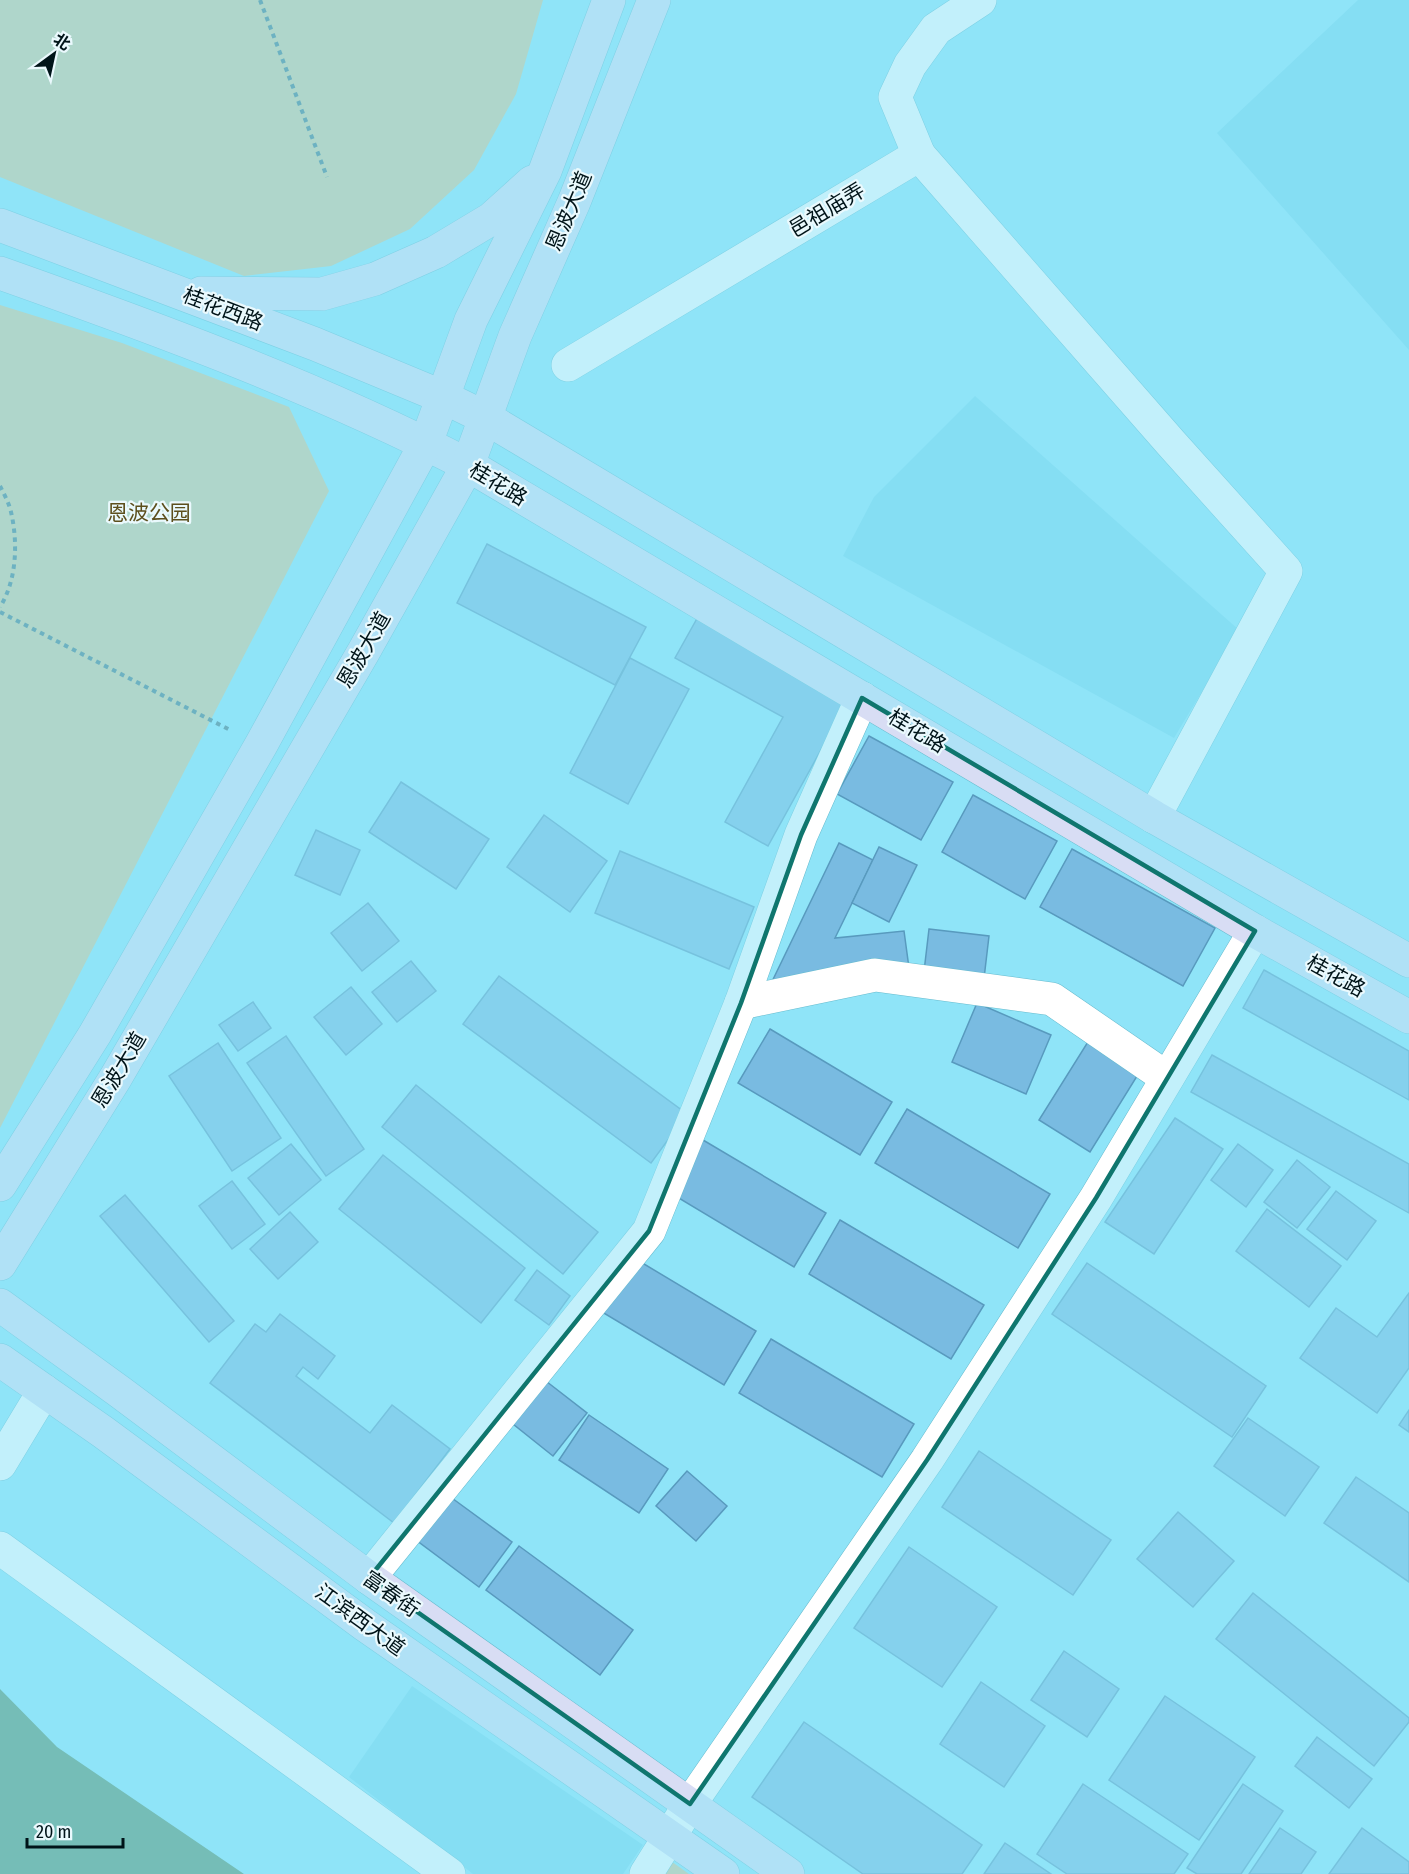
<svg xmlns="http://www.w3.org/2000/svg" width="1409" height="1874" font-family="'Fira Sans Condensed','Noto Sans SC',sans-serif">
	<rect width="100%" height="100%" fill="#8fe4f8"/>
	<!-- built -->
	<g fill="#78d7ed">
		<path d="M1358,0h51v350l-192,-217z"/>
		<path d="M975,396l264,234 -65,108 -331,-182 31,-59z"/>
		<path d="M412,1686l231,159 -20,29h-150l-124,-97z"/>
	</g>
	<!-- green -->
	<g fill="#d4c694">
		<path d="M0,0h543l-27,94 -42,76 -64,59 -79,37 -87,10 -244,-99z"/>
		<path d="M0,305l122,38 167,64 40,84 -329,637z"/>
		<path d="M661,1854l28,20h-40z"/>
	</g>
	<!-- water -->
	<path fill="#548f68" d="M0,1689l57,58 187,127h-244z"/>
	<!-- building -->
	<g fill="#79bbe1" stroke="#589abe" stroke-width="1.5">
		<path d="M487,544l159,83 -31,58 -158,-82z"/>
		<path d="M699,615l150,84 -81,147 -43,-24 58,-105 -108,-59z"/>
		<path d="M630,658l59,31 -61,115 -58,-31z"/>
		<path d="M869,736l84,46 -32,58 -84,-46z"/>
		<path d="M401,782l88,57 -33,50 -87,-57z"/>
		<path d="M973,795l84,46 -32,58 -83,-47z"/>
		<path d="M544,815l63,46 -37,51 -63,-45z"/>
		<path d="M316,830l44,20 -20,45 -45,-20z"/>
		<path d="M839,843l34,17 -38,78 69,-7 5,37 -143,26z"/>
		<path d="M879,847l38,18 -28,57 -37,-19z"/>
		<path d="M1072,849l143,79 -32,58 -143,-79z"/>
		<path d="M620,851l134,56 -25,62 -134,-56z"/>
		<path d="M368,903l31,38 -37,30 -31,-38z"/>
		<path d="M929,929l60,7 -6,51 -60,-7z"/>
		<path d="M411,961l25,30 -39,31 -25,-30z"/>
		<path d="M1264,970l145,81v49l-166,-92z"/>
		<path d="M499,976l188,138 -36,49 -188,-139z"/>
		<path d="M351,987l31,37 -36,31 -32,-38z"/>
		<path d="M253,1002l18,26 -33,23 -19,-26z"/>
		<path d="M977,1003l74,32 -25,59 -74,-32z"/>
		<path d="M770,1029l122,73 -32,53 -122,-72z"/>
		<path d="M1096,1029l51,31 -57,92 -51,-32z"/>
		<path d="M286,1036l78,113 -38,27 -79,-113z"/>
		<path d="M218,1043l63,95 -49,33 -63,-95z"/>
		<path d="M1212,1055l197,109v49l-218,-121z"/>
		<path d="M416,1085l182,147 -35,42 -181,-147z"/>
		<path d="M907,1109l143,85 -32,54 -143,-85z"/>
		<path d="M1175,1118l48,31 -69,105 -49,-32z"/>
		<path d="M703,1140l123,73 -32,54 -122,-73z"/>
		<path d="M291,1144l30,36 -42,35 -31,-37z"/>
		<path d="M1238,1144l35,26 -27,37 -35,-27z"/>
		<path d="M383,1155l142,113 -44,55 -142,-114z"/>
		<path d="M1297,1160l33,27 -33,41 -33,-26z"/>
		<path d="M232,1181l33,43 -33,25 -33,-43z"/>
		<path d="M1336,1191l40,30 -29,39 -40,-31z"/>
		<path d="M125,1195l109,126 -25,21 -109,-126z"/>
		<path d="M1267,1209l74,57 -32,41 -73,-56z"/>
		<path d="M290,1212l28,30 -40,37 -28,-30z"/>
		<path d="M840,1220l144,85 -33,54 -142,-85z"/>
		<path d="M634,1258l122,73 -32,54 -122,-73z"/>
		<path d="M1087,1263l179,123 -34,51 -180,-123z"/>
		<path d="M537,1270l33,26 -21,29 -34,-25z"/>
		<path d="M1409,1293v75l-32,45 -77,-55 36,-50 41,29z"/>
		<path d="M280,1314l55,42 -17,23 -15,-12 -7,9 74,57 22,-28 58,44 -56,74 -184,-140 45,-59 11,8z"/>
		<path d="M771,1339l143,85 -32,53 -143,-84z"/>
		<path d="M542,1378l45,35 -34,43 -45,-36z"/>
		<path d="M1409,1410v22l-10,-7z"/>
		<path d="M589,1415l79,54 -29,44 -80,-53z"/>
		<path d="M1248,1418l71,49 -34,49 -71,-50z"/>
		<path d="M979,1451l132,89 -38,55 -131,-88z"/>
		<path d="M687,1471l40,35 -31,35 -40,-35z"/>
		<path d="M1356,1477l53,36v69l-85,-59z"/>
		<path d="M445,1493l67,49 -33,45 -67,-50z"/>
		<path d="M1178,1512l56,49 -41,46 -56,-48z"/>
		<path d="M519,1546l114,84 -33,45 -114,-85z"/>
		<path d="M909,1547l88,60 -55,80 -88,-59z"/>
		<path d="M1253,1593l156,125v4l-35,44 -158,-127z"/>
		<path d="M1064,1651l55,38 -32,48 -56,-37z"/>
		<path d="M981,1682l64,44 -41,61 -64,-43z"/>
		<path d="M1165,1696l90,61 -56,83 -90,-60z"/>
		<path d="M804,1722l178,123 -20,29h-99l-111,-77z"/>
		<path d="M1317,1737l55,42 -23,29 -54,-42z"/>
		<path d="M1083,1784l105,70 -14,20h-107l-30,-20z"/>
		<path d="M1243,1784l40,27 -42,63h-44l-10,-6z"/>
		<path d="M1280,1828l36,24 -15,22h-52z"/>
		<path d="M1362,1828l47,34v12h-80z"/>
		<path d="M1005,1843l46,31h-67z"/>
	</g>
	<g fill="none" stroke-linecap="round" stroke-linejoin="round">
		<!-- street casing -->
		<g stroke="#66bbce" stroke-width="34">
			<g id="street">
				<path d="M919,155l252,288 115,128 -132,246"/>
				<path d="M568,365l351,-210 -24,-58 15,-32 26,-36 44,-29"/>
				<path d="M741,1003l134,-28 177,24 115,79"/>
				<path d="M0,1464l44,-73"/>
				<path d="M0,1548l449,326"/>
				<path d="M369,1578l280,-347 92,-228 60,-168 61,-137"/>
				<path d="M646,1874l44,-70 237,-344 169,-262 159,-267"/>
			</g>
		</g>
		<!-- secondary casing -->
		<g stroke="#66bbce" stroke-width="34">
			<g id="secondary">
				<path d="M0,225l315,119 128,53 43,21 668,399 255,144"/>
				<path d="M0,273c161,57 316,114 468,192l787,466 154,86"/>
				<path d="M201,293l121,1 53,-15 61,-27 55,-33 41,-37"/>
				<path d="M0,1185l95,-151 166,-289 165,-302 45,-123 74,-149 64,-171"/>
				<path d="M0,1264l116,-187 248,-426 104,-186 47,-129 59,-134 80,-202"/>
				<path d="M0,1305l120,87 249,186 419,296"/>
				<path d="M0,1360l103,72 262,193 358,249"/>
			</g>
		</g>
		<!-- path -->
		<g stroke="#437581" stroke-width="4" stroke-dasharray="4.5 4.5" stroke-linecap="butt">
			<path d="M260,0l67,177"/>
			<path d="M0,486c4,8 9,17 11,26 7,30 6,68 -11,95"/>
			<path d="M0,612l232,119"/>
		</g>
		<!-- street -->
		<use href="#street" stroke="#fff" stroke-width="33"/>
		<!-- secondary -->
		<use href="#secondary" stroke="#d8ddf4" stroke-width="33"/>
	</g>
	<!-- marked area -->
	<path d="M0 0H1409V1874H0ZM862,698l393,233 -159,267 -169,262 -237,344 -321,-226 280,-347 92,-228 60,-168z" fill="#8fe4f8" fill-opacity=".55" fill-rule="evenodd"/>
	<path fill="none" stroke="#0f766e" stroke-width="4.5" stroke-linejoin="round" d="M862,698l393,233 -159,267 -169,262 -237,344 -321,-226 280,-347 92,-228 60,-168z"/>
	<g text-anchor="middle" stroke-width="4.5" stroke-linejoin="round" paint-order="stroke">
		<!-- street labels -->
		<g font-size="21" fill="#001419" stroke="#eaf9fd">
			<text transform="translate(827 210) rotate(-31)" y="7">邑祖庙弄</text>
			<text transform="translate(569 211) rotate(-67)" y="7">恩波大道</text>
			<text transform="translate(223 309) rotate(21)" y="7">桂花西路</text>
			<text transform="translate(498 484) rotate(31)" y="7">桂花路</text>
			<text transform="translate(364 650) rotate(-60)" y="7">恩波大道</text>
			<text transform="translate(917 731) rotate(31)" y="7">桂花路</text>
			<text transform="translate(1336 976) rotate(29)" y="7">桂花路</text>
			<text transform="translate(119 1070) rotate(-59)" y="7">恩波大道</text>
			<text transform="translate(391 1594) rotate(35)" y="7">富春街</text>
			<text transform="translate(360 1620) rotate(36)" y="7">江滨西大道</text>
		</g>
		<!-- park labels -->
		<g font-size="21" fill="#5d4f1d" stroke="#eaf9fd">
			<text x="149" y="520">恩波公园</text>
		</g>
	</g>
	<!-- north arrow -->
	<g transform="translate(54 54) rotate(33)" stroke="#eaf9fd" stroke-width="4.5" paint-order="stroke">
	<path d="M0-4.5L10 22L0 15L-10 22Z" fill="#001419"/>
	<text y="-9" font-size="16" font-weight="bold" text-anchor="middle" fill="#001419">北</text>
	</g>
	<!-- scale -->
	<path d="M27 1838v9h96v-9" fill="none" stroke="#001419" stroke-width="3"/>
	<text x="36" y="1838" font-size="18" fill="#001419" stroke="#eaf9fd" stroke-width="4.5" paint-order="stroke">20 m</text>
</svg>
